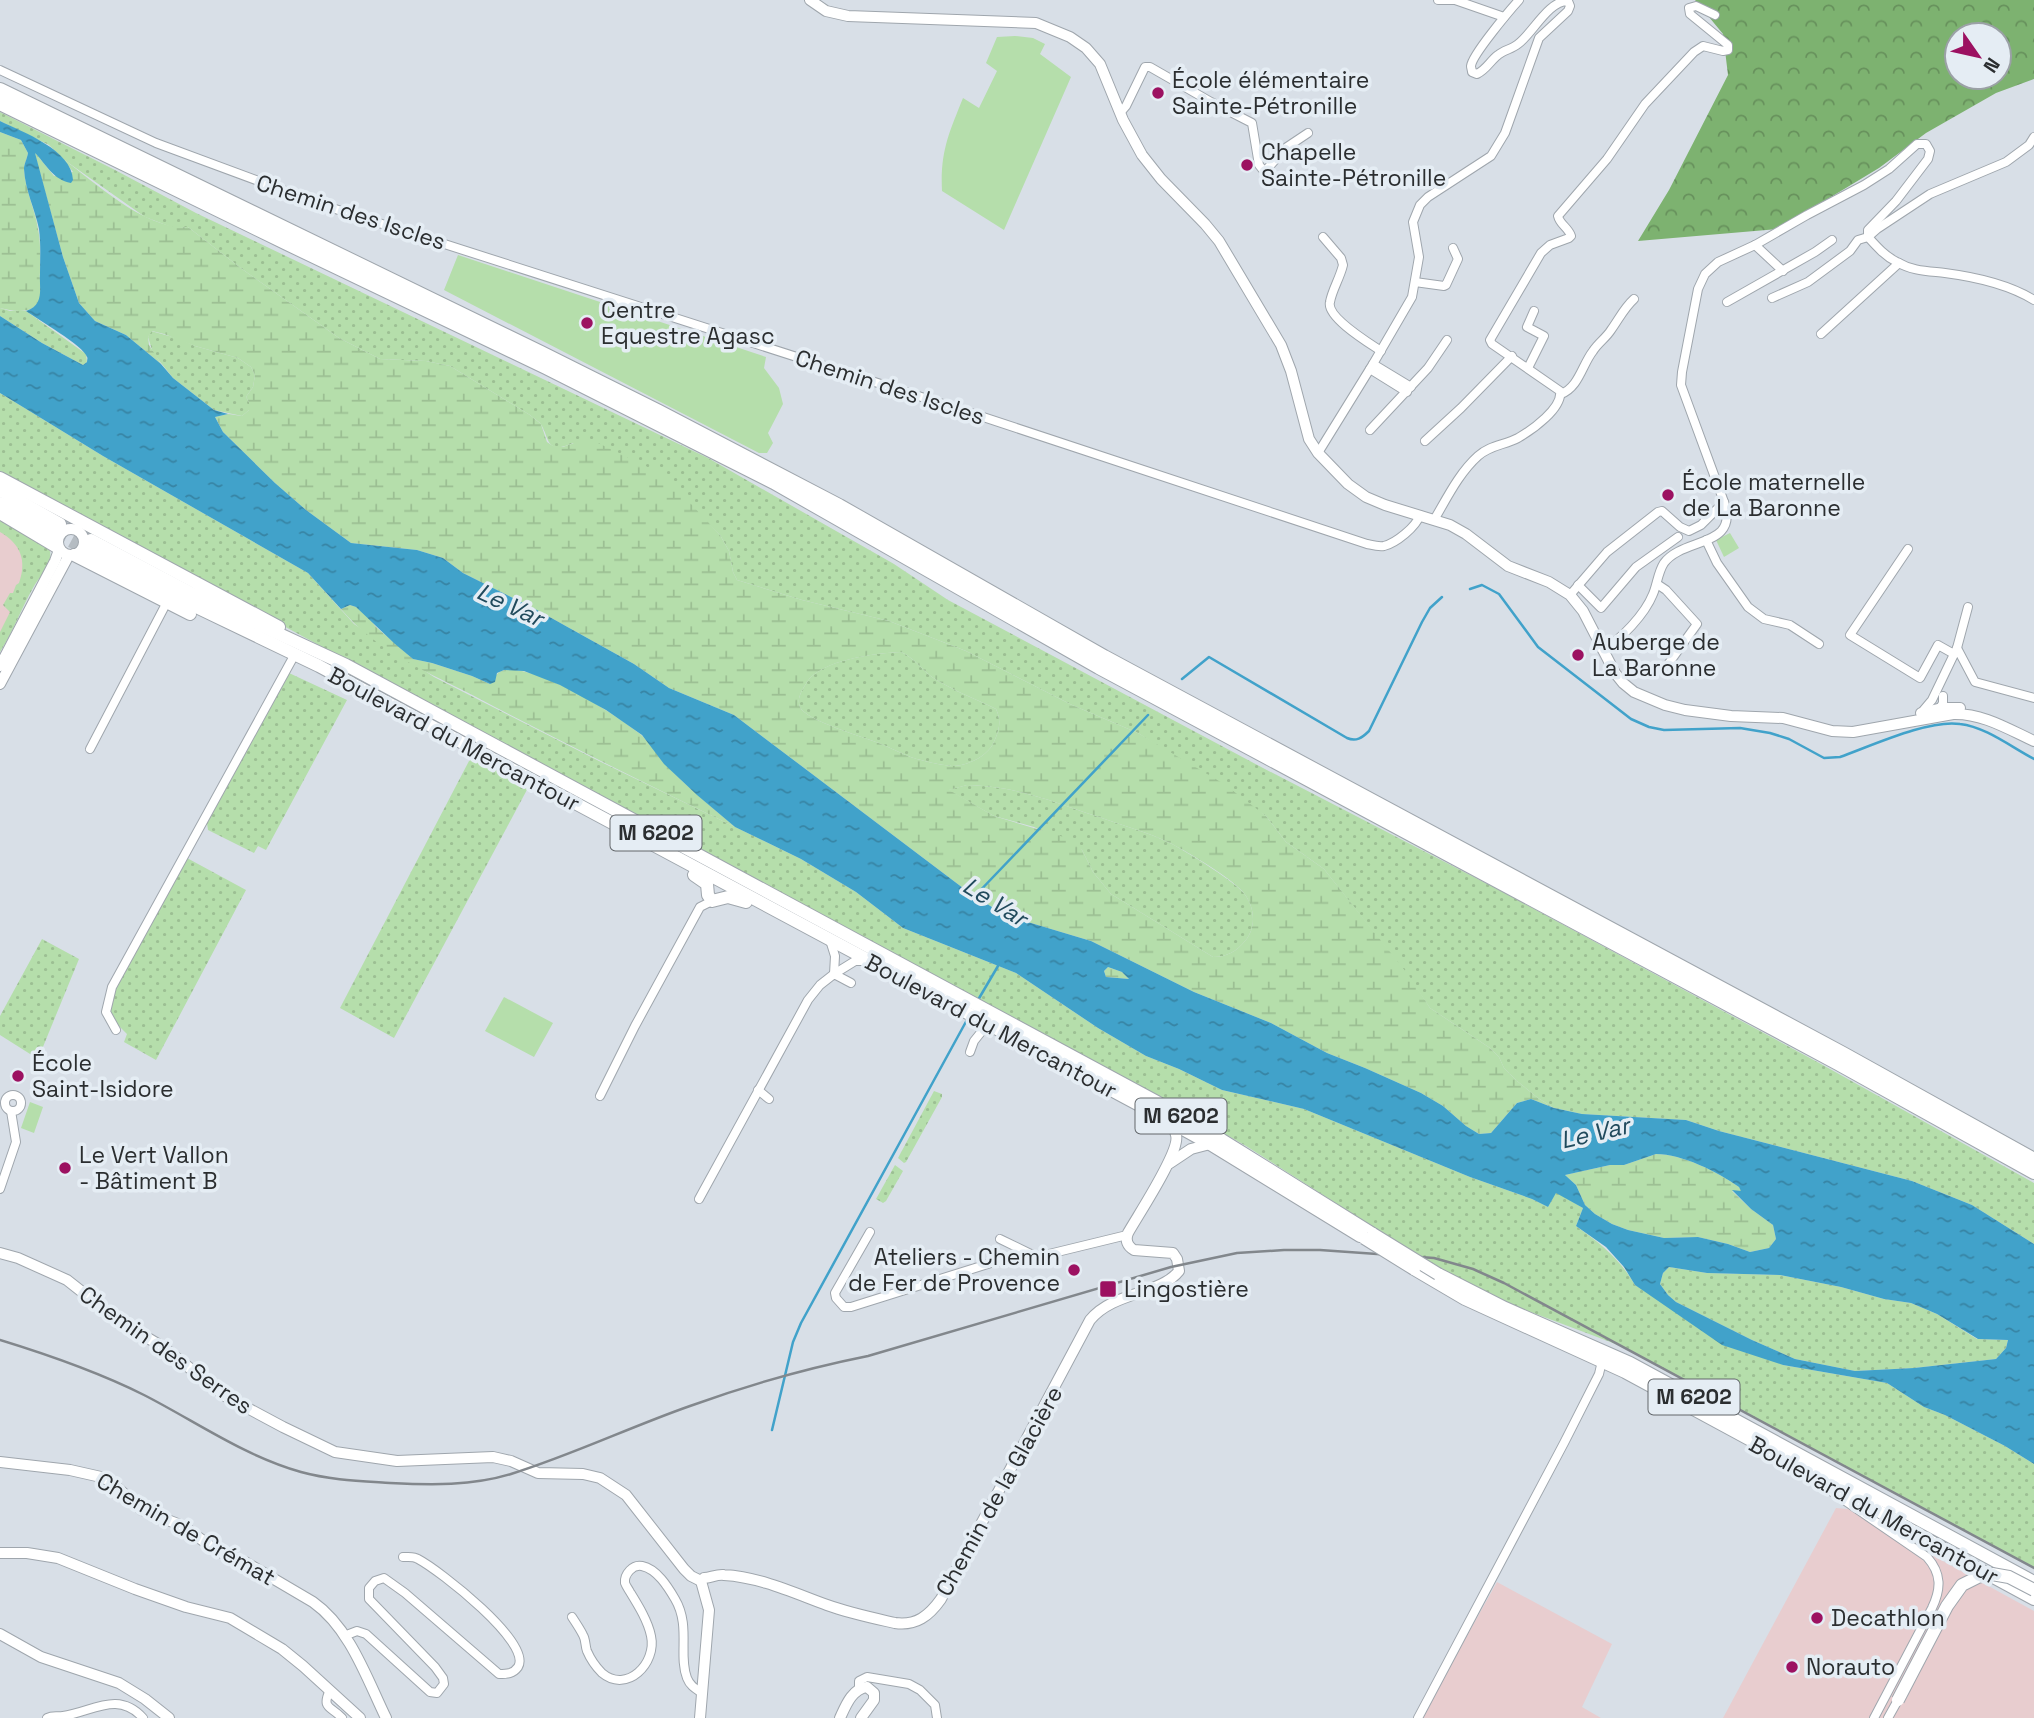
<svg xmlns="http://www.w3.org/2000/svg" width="2034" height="1718" font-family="'Space Grotesk',sans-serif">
	<defs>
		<pattern id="grass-dots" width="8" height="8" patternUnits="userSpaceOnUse" patternTransform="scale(1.75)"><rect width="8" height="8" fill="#b5deab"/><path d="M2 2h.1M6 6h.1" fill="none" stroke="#9cbf93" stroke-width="1.8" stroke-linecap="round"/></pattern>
		<pattern id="forest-crowns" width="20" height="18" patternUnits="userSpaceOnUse" patternTransform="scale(1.75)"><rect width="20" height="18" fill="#7db270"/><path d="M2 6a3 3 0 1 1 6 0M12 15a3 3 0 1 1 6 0" fill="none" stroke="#67915c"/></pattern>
		<pattern id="wetland-marsh" width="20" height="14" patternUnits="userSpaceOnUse" patternTransform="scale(1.75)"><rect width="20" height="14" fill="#b5deab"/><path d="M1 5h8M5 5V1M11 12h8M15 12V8" fill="none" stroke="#9cbf93"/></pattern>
		<pattern id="water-ripples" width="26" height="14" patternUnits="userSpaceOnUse" patternTransform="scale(1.75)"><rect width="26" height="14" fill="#41a2ca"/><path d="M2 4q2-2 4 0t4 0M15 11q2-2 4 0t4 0" fill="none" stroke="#3784a4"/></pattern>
	</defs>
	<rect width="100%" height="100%" fill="#d8dfe7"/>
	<!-- commercial -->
	<g fill="#e8cdcf">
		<path d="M0,521l52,27 -52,102z"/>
		<path d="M1836,1508l12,1 186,102v107h-311z"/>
		<path d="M1497,1582l115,62 -30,63 19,11h-180z"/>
	</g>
	<!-- grass -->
	<g fill="url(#grass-dots)">
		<path d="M0,112l115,58 81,43 512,245 186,106 54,36 315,168 236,122 322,174 213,119v61l-62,-39 -60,-24 -193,-50 -33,-11 -104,-6 -28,-6 -16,-10 -21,-17 -13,-13 -5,-11 -9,-9 -60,-40 -21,-31 -85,-108 -38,-27 -20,-26 -128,-83 -66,-28 -106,-54 -77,-30 -87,-21 -65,-20 -4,-8 -4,-21 -9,-16 -22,-22 -125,-70c-29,13 -23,-7 -33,-20 -3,-3 -7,-5 -10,-8l-80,-49 -24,-5 -46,-2 -41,-21 -97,-69 -54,-42 -14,1 -29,-11 -82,-58 -14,-14 -49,-24z"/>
		<path d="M0,308l10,3h16l60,43 1,8 -4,3 -41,-22 -42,-27z"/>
		<path d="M151,331l29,8 15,7 43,12 13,9 4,8 -2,12 -7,10 3,5v8l-7,6 -28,-6 -41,-32 -20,-25 -5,-16z"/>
		<path d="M0,393l103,63 205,117 46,51 80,53 165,84 202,98 55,33 47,36 113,45 82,55 48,28 33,13 43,21 82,19 166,68 62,22 16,8 8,-15 27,16 -7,18c24,17 44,33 59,59l148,80 104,18 37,24 21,8 60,31 29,18v104l-413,-222 -109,-41 -79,-40 -187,-119 -77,-44 -867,-466 -302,-165z"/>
		<path d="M0,517l48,27c2,6 3,10 2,16 -3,11 -12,18 -17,28 -12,21 -20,44 -33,64v-20l10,-20 -7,-7 7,-12h3l3,-8 3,-2c8,-22 2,-39 -19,-51z"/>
		<path d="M901,652c14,6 21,19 34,27 19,12 41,20 61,30 6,13 3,22 -3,35 -7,13 -26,22 -41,22 -10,-1 -21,-3 -31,-6 -14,-3 -27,-11 -40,-16 -16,-7 -75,-23 -81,-37 -4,-9 3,-18 7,-25 14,-22 68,-29 94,-30z"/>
		<path d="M289,673l58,27 -81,150 -8,-4 -4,7 -46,-23 -1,-7z"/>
		<path d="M475,758l54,28 -135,252 -54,-30 129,-247z"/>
		<path d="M967,785c18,1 35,2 53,7 26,6 51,16 76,24 25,9 52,16 76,28 15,8 66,39 74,52 9,14 10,32 -1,45 -8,10 -18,16 -32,16l-102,-63 -18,-22 -11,-22 -48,-23 -40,-11 -46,-26z"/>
		<path d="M187,858l59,32 -90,170 -32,-18 3,-8 -12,-12 -5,-11 6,-26z"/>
		<path d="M42,939l37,20 -41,100 -38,-24v-19z"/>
		<path d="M934,1091l8,3v3l-36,65 -2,1 -6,-5z"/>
		<path d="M895,1165l8,6 -17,30 -3,2 -7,-4z"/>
		<path d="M1669,1267l38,6 73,2 61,12 43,12 27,4 26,11 40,25 31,1 -2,8 -10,11 -82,9 -59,3 -60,-12 -43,-19 -76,-38 -8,-7 -8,-11 3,-11z"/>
	</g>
	<!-- forest -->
	<path fill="url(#forest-crowns)" fill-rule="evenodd" d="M1695,0h339v79l-38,14 -70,40 -47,35 -101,61 -140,12 31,-51 59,-115 -5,-41zM1957,35h42v42h-42z"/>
	<!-- wetland -->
	<g fill="url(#wetland-marsh)" fill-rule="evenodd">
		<path d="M0,132l21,8 7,13c-1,6 -4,11 -4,16 1,21 11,40 14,60 3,14 2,29 2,44 -1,7 2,15 1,22 -3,20 -26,17 -41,13z"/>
		<path d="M34,151l20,25 19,-4 -10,-13c33,24 82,71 125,68l54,42 97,69 41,21 46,2 24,5 80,49 11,9 6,18 6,4 10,1 19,-7 16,3 66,32 56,60 9,16 4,21 4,8 65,20 87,21 77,30 106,54 66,28 86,51 42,32 20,26 38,27 86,108 20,31 60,40 9,9 5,11 13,13 21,17 16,10 -23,-9 -14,4 -26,30 -12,1 -13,-8 -23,-20 -22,-13 -56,-25 -38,-15 -56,-30 -77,-31 -103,-51 -87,-26 -41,-27 -229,-173 -65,-27 -35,-24 -97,-54 -74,-37 -20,-15 -26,-8 -66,-7 -45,-33 -31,-27 -52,-51 -8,-15 13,-3 14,2 7,-6v-8l-3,-5 7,-10 2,-12 -4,-8 -13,-9 -43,-12 -31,-12 -12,-3 -4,6 1,8 12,19 -35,-29 -31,-14 -16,-18 -16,-46zM901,652c14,6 21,19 34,27 19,12 41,20 61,30 6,13 3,22 -3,35 -7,13 -26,22 -41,22 -10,-1 -21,-3 -31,-6 -14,-3 -27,-11 -40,-16 -16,-7 -75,-23 -81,-37 -4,-9 3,-18 7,-25 14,-22 69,-29 94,-30zM967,785c18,1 35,2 53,7 26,6 51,16 76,24 25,9 52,16 76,28 17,9 65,37 74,52 9,14 10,32 -1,45 -8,10 -18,16 -32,16l-102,-63 -18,-22 -11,-22 -15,-12 -73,-22 -45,-26z"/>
		<path d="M350,605l6,2 9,6 11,14 37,32 19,4 40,13 18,8c4,-6 7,-13 15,-14 33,-5 109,43 134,63 11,9 18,23 28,33 21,22 45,41 68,61 -86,-42 -172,-84 -257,-129 -48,-25 -101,-46 -137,-89z"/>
		<path d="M1108,967l14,5 7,7 -23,-2 -2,-6z"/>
		<path d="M1656,1154c26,0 62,18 83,33l3,4h-10l19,18 22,16 3,14 -7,9 -19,4 -22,-8 -30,-7 -34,1 -36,-8 -16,-6 -17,-10 -10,-9 -9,-20 -11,-10 45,-10h14z"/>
	</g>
	<!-- green -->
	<g fill="#b5deab">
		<path d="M1015,36l18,2 12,6 -5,10 31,23 -67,153 -62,-39c-2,-39 7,-58 21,-93l16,10 18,-37 -11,-8 11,-26z"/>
		<path d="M458,255l308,102 -2,11 15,20 4,16 -15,29 5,10 -6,10h-8l-315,-163z"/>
		<path d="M1730,533l9,15 -15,9 -8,-17z"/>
		<path d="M504,997l49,26 -19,34 -49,-26z"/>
		<path d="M30,1102l13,5 -9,26 -13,-5z"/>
	</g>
	<!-- water -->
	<path fill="url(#water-ripples)" fill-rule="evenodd" d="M0,121c23,11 72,29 73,59l-2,3c-18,-3 -25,-19 -36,-30l28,104 16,46 16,18 31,14 35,29 12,14 41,32 14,4 -13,3 8,15 52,51 31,27 45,33 66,7 26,8 20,15 74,37 97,54 35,24 65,27 229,173 41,27 87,26 103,51 77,31 56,30 38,15 56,25 22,13 23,20 13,8 12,-1 26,-30 14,-4 23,9 28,6 104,6 33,11 193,50 60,24 62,39v220l-29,-18 -60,-31 -21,-8 -37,-24 -104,-18 -61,-20 -87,-60 -11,-18 -18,-20 -30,-21 7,-18 -27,-15 -8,14 -16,-8 -62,-22 -166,-68 -82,-19 -43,-21 -33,-13 -48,-28 -82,-55 -113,-45 -47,-36 -55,-33 -66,-32 -38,-32 -33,-31 -22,-29 -36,-25 -46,-25 -36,-14 -20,-1 -7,3 -2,9 -5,2 -18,-8 -40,-13 -19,-4 -18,-15 -39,-37 -6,-2 -9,4 -33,-36 -205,-117 -103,-63v-77l42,27 41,22 4,-3c0,-2 1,-4 0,-5 -3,-11 -50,-38 -61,-46 19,-6 13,-23 14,-37 0,-15 1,-30 -1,-45 -4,-20 -14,-39 -15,-60 0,-5 3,-10 4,-16l-7,-13 -21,-8zM1108,967l14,5 7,7 -23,-2 -2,-6zM1656,1154c26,0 62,18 83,33l2,4 -9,-1 19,19 22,16 3,14 -7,9 -19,4 -22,-8 -30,-7 -34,1 -36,-8 -16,-6 -17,-10 -10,-9 -9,-20 -11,-10 45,-10h14zM1669,1267l38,6 73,2 61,12 43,12 27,4 26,11 41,25 30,1 -2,8 -10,11 -82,9 -59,3 -60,-12 -43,-19 -76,-38 -8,-7 -8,-11 3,-11z"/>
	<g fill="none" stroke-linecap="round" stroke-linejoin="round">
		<!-- stream -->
		<g stroke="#41a2ca" stroke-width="2.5">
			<path d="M1470,589l12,-4 17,9 39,53 93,72 18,8 15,3 76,-2 30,5 19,6 35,19 16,-1c31,-11 89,-38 120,-33 26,3 51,23 74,35"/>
			<path d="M1182,679l27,-22 138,81c9,4 15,0 22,-7l53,-109 8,-14 12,-11"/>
			<path d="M974,897l174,-182"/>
			<path d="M978,1000l20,-34v-3"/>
			<path d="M772,1430l21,-88 8,-19 167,-305"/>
		</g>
		<!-- primary-tunnel -->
		<g stroke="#b5bcc2" stroke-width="12" stroke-dasharray="12 6" stroke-linecap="butt">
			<path d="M60,524l31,16"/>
			<path d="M55,533l30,16"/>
		</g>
		<!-- street casing -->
		<g stroke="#9fa6ad" stroke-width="10">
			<g id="street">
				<path d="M1438,0h17l49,17"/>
				<path d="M0,70l156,73 170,63 639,205 402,133c5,1 11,3 17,2 12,-3 32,-19 36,-31"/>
				<path d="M1120,113l6,-7 19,-39h5l61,35 41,21 7,42 4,5h3l21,-23 21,-14"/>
				<path d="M1323,237l18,21 2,7c-3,13 -11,25 -13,37 -4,15 39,41 51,49"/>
				<path d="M1755,245l28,26"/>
				<path d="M1415,282l29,4 2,-1 12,-26 -5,-11"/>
				<path d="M1772,298l36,-16 42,-31 8,-11 10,-3 9,-8 53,-35 76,-32 23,-17 5,-8"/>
				<path d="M1727,302l88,-50 17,-12"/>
				<path d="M1821,334l78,-71"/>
				<path d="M1373,364l38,23"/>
				<path d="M1528,368l16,-32 -17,-9 7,-16"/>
				<path d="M1370,369l37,23"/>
				<path d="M1561,394c18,-7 21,-29 32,-43 5,-8 13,-13 18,-21 8,-11 13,-22 23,-31"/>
				<path d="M1370,430l58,-62 19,-28"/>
				<path d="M1425,441l36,-33 51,-52"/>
				<path d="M1318,453l55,-89 39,-67 7,-40 -6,-35 7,-17 8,-8 63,-41 14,-23 34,-95 29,-27 2,-5 -2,-5c-19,-1 -36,33 -50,43 -6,5 -14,6 -20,11 -8,6 -11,14 -21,19l-5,-2c0,-2 -1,-4 -1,-6 1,-11 39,-56 48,-66"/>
				<path d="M1434,520c13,-22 25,-47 44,-64 12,-11 27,-11 40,-18 14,-8 45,-30 42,-47l-68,-47 -2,-4 51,-87 9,-8 19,-7 2,-2c-3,-9 -11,-11 -13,-20l49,-57 38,-55 49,-52 9,-6 20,5 5,-1v-5l-38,-31 -1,-6 7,-2 19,9"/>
				<path d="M1706,540l11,23 31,44 16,12 26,6 29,19"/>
				<path d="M1908,549l-58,86 70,43 18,-33 16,9"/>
				<path d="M1657,584l9,6 31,34 -28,39"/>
				<path d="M1578,585l23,23 35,-41 42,-30"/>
				<path d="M1570,595l37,-43 51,-40 4,-1 18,16 9,4 12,-6 23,-23"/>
				<path d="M1957,648l11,-41"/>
				<path d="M1602,650c19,-10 43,-36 51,-56 4,-9 5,-22 11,-31 19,-26 76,-15 60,-61l-43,-117 1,-13 16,-83 7,-15 13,-12 37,-17 52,-30 57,-30 25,-16 28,-25h9l4,7 -2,8 -32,42 -28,29v7c9,10 17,19 29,25 15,9 31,9 48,11 31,4 63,11 89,27"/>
				<path d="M1938,711l5,-8v-7"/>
				<path d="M1921,713l11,-13 25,-52 18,34 59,16"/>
				<path d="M90,749l77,-147"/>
				<path d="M830,940l5,16 -1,18"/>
				<path d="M834,974l21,-13h11"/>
				<path d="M116,1030l-10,-18 6,-25 183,-333"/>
				<path d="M970,1052l4,-11 8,-10 14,-1"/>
				<path d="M758,1090l11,9"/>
				<circle cx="13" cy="1103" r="8"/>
				<path d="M600,1096l35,-70 65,-119 12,-6"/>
				<path d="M0,1189l16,-47 -5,-31"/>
				<path d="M699,1199l109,-199 12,-15 14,-11 17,9"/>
				<path d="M870,1232l-35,61 1,5 8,9h7l140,-44 58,-9 78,-19"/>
				<path d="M1000,1239l35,17"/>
				<path d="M1822,1485l105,72c15,17 14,32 5,51l-58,110"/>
				<path d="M572,1617c4,6 8,12 11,18 3,5 2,11 4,16 3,7 10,17 15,22 25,21 55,-10 49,-37 -3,-15 -13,-31 -21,-44 -1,-2 -4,-6 -5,-9 -1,-9 8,-19 17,-17 15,3 26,21 33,33 16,27 3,56 12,79 3,8 9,11 15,15"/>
				<path d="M344,1636l13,-5 9,3 64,58 7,1 7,-9 -1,-6 -8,-11 -66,-68v-11l6,-7 9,-3 21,15 94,81c8,0 14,0 19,-7 15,-24 -79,-97 -100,-108 -4,-3 -10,-2 -15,-2"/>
				<path d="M859,1688v-7l8,-4 42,7 11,6 15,15 2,13"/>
				<path d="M330,1690c-9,19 1,16 12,28"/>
				<path d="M47,1718c6,-3 10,-1 16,-2 29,-4 55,-26 80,2"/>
				<path d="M1418,1718l146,-275 35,-69 3,-13"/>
				<path d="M1888,1718l10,-18"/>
			</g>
		</g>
		<!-- secondary casing -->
		<g stroke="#9fa6ad" stroke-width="12">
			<g id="secondary">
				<path d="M810,0l16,11 22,5 188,7 34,14 16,11 14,16 23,56 19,35 19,24 44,45 14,17 62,104 10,26 18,68 9,14 30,31 18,13 19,8 65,20 16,9 42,32 41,16 21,13 13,16 32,62 8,10 11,9 31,13 20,5 46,6 52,2 49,13 21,1 100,-18c29,-1 55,15 81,27"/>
				<circle cx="71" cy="542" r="13"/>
				<path d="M0,666l55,-105 4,-11"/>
				<path d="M0,684l69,-129"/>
				<path d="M1921,713l21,-5h18"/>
				<path d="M1170,1163l21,-14 19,-5"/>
				<path d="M0,1253l18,5 49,22 52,41 44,26 62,49 58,31 52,25 62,9 96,-4 18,4 27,12 45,1 17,4 26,17 58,74 7,7 10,5"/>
				<path d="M0,1462l70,8 31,7 9,4 32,29 41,16 34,25 28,11 68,40c37,26 54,77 73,116"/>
				<path d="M0,1553h27l31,5 77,31 51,18 44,11 52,31 21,17 57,52"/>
				<path d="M701,1581l3,-3c6,0 13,-4 20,-3 36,2 70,18 103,30 22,8 46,13 68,18 21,3 34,-7 46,-24l149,-279c24,-29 70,-25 89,-49l-2,-12 -4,-6 -39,-3c-7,-4 -9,-10 -6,-17 10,-18 53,-82 48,-98 -1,-6 -6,-10 -10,-13"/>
				<path d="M0,1634l41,23 78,26 26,16 24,19"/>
				<path d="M700,1718l9,-108 -8,-29"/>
				<path d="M840,1718c6,-13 12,-29 27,-31l7,6v7l-13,18"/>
			</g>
		</g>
		<!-- primary casing -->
		<g stroke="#9fa6ad" stroke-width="14">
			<g id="primary">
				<path d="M0,478l279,149"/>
				<path d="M0,490l60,34"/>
				<path d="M0,503l55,30"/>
				<path d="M0,513l57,34"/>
				<path d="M91,540l100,53 155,72 811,437 65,38 151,94"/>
				<path d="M85,549l101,53 133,64 824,441 67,37 150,92"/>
				<path d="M74,555l116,59"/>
				<path d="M694,875l13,9 1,11 4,6 16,-4 18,5"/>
				<path d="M1414,1269l51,30 160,73 207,112 141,82 61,33"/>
				<path d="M1438,1274l67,34 125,55 404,219"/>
			</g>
		</g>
		<!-- highway casing -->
		<g stroke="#9fa6ad" stroke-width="16">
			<g id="highway">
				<path d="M0,90l541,263 118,59 180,94 265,151 739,397 191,106"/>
				<path d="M0,103l289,141 257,123 228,115 325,185 739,396 196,109"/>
			</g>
		</g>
		<!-- street -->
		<use href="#street" stroke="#fff" stroke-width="8"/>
		<!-- secondary -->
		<use href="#secondary" stroke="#fff" stroke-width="10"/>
		<!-- primary -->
		<use href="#primary" stroke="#fff" stroke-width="12"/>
		<!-- highway -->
		<use href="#highway" stroke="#fff" stroke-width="14"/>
		<!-- rail -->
		<path stroke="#82878c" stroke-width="2.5" d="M0,1340c49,15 98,32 144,55 51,26 100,61 157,77 29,8 59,9 89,11 41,2 82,3 121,-9 61,-19 119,-47 179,-68 58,-21 118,-38 178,-50l303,-89 66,-14 47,-3h36l114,8 39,11 31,14 530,285"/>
		<!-- primary-bridge casing -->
		<g stroke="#9fa6ad" stroke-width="14" stroke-linecap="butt">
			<g id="primary-bridge">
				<path d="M1373,1234l65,40"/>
				<path d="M1364,1238l50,31"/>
				<path d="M1898,1700l49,-94 15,-21 16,-8 14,-3 17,3 25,13"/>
			</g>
		</g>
		<!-- primary-bridge -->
		<use href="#primary-bridge" stroke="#fff" stroke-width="12"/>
	</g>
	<!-- markers -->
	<g fill="#9c1161" stroke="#e5edf4" stroke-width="2.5">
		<circle cx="1158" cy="93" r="7"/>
		<circle cx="1247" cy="165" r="7"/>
		<circle cx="587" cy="323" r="7"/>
		<circle cx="1668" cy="495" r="7"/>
		<circle cx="1578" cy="655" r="7"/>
		<circle cx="18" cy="1076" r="7"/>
		<circle cx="65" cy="1168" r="7"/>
		<circle cx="1074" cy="1270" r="7"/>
		<rect x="1099" y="1280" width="18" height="18" rx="3.5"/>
		<circle cx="1817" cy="1618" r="7"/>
		<circle cx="1792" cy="1667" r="7"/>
	</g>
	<g text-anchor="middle" stroke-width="7" stroke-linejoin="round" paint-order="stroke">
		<!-- shield labels -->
		<g fill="#e5edf4" stroke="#63676b" stroke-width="2">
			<rect x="610.5" y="815.5" width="91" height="35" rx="5"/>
			<rect x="1135.5" y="1098.5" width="91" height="35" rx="5"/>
			<rect x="1648.5" y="1379.5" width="91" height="35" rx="5"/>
		</g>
		<g font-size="21" font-weight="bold" fill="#2b2e30">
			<text x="656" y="840">M 6202</text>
			<text x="1181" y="1123">M 6202</text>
			<text x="1694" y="1404">M 6202</text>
		</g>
		<!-- poi labels -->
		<g font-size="23" fill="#2b2e30" stroke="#e5edf4" text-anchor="start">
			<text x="1172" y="88">École élémentaire<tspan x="1172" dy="26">Sainte-Pétronille</tspan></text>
			<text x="1261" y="160">Chapelle<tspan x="1261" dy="26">Sainte-Pétronille</tspan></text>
			<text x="601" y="318">Centre<tspan x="601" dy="26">Equestre Agasc</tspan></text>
			<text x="1682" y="490">École maternelle<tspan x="1682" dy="26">de La Baronne</tspan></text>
			<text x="1592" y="650">Auberge de<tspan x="1592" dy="26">La Baronne</tspan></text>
			<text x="32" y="1071">École<tspan x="32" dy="26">Saint-Isidore</tspan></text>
			<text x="79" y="1163">Le Vert Vallon<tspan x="79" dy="26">- Bâtiment B</tspan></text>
			<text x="1060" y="1265" text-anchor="end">Ateliers - Chemin<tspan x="1060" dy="26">de Fer de Provence</tspan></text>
			<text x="1124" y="1297">Lingostière</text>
			<text x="1831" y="1626">Decathlon</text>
			<text x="1806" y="1675">Norauto</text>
		</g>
		<!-- street labels -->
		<g font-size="23" fill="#2b2e30" stroke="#e5edf4">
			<text transform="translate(351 212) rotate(18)" y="8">Chemin des Iscles</text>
			<text transform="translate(890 387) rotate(18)" y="8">Chemin des Iscles</text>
			<text transform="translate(454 739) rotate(28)" y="8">Boulevard du Mercantour</text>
			<text transform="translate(991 1026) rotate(28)" y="8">Boulevard du Mercantour</text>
			<text transform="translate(166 1350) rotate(35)" y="8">Chemin des Serres</text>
			<text transform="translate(999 1491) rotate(-61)" y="8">Chemin de la Glacière</text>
			<text transform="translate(1874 1510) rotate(29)" y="8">Boulevard du Mercantour</text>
			<text transform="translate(186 1529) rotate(30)" y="8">Chemin de Crémat</text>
		</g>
		<!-- water labels -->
		<g font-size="24" font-style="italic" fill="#214a5c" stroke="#e5edf4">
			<text transform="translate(510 605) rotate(25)" y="8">Le Var</text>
			<text transform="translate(995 902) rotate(32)" y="8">Le Var</text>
			<text transform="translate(1595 1133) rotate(-13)" y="8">Le Var</text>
		</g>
	</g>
	<!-- north arrow -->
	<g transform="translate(1978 56) rotate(124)"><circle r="33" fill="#e5edf4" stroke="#9ba1a6" stroke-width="2"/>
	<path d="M0-5L12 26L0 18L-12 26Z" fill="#9c1161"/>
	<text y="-10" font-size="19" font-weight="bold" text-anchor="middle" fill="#2b2e30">N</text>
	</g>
</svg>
